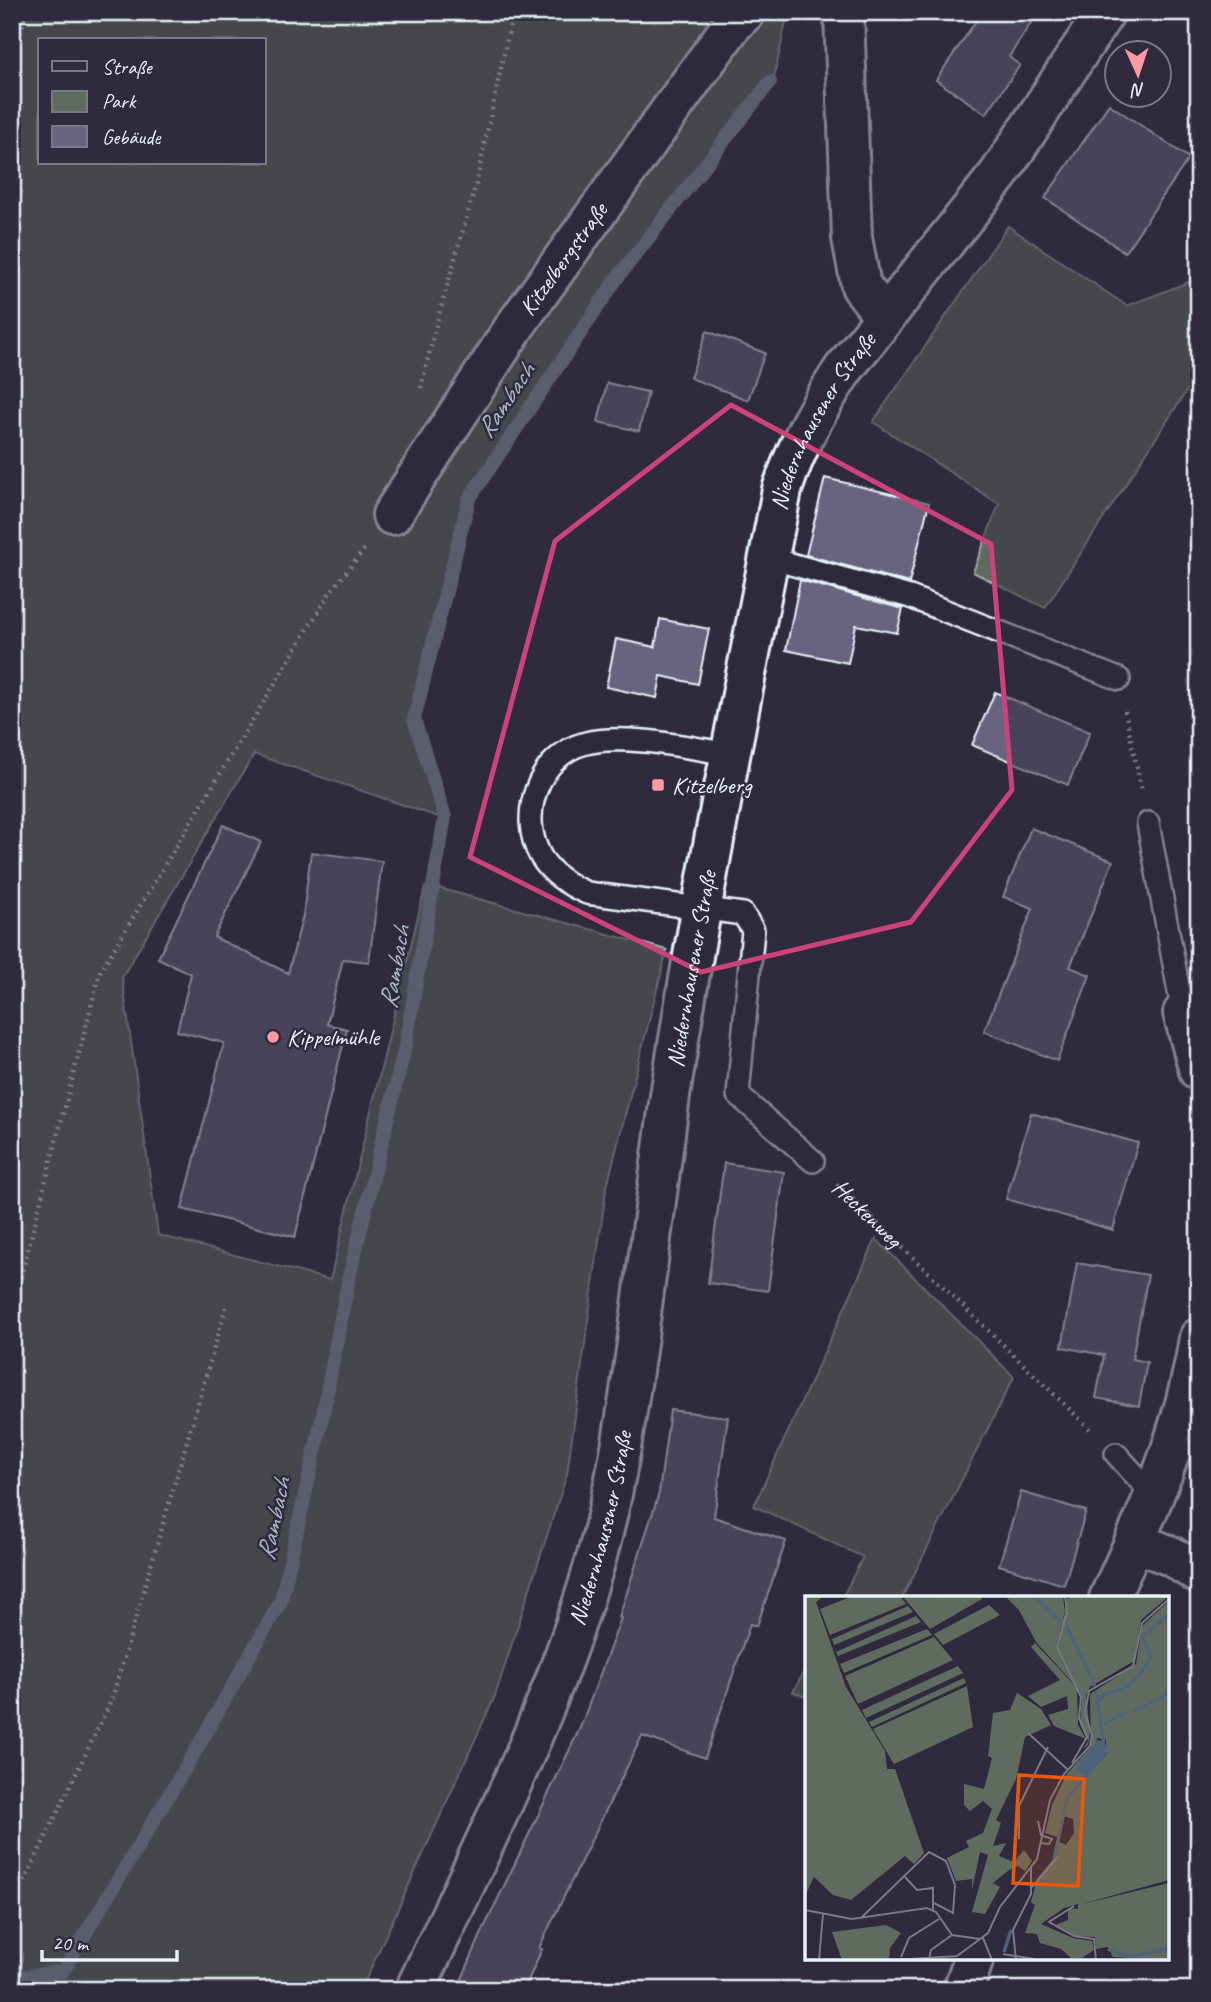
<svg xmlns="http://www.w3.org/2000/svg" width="1211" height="2002" font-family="Caveat,sans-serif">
	<rect width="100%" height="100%" fill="#2f2a3d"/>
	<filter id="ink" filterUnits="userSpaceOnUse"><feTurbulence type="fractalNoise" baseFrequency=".0143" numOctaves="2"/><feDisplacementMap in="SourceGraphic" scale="14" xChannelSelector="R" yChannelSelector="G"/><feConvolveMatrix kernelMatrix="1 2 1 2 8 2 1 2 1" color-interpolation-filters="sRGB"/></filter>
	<g filter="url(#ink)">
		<!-- green -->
		<g fill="#606b60" stroke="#a4aeac" stroke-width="2" fill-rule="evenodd">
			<path d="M12,12h776l-16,75 -160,191 -146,220 -56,223 31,97 -187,-64 -132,223 36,258 172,45 95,-393 13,1 229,62 -61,240 -39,284 -72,222 -134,294h-349zM40,40h224v123h-224z"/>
			<path d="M1008,226l119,80 72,-28v97h-2l-152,233 -72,-36 26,-68 -126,-82z"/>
			<path d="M876,1239l138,138 -112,221h-60l21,-41 -109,-51z"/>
			<path d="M807,1666v31l-14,-5z"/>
		</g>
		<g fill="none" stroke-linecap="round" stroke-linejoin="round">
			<!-- stream -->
			<path stroke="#8c9cac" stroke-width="14" d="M12,1982l3,-4 48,-7 130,-216 88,-154 40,-177 28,-147 56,-230 40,-230 -31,-98 55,-220 149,-222 152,-195"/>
		</g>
		<!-- building -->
		<g fill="#68647f" stroke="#e8f1f8" stroke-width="2">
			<path d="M982,12h56l-29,45 11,8 -34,49 -50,-34z"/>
			<path d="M1109,104l80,54 -64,94 -80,-54z"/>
			<path d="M707,331l58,22 -17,47 -58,-22z"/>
			<path d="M607,383l41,9 -9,39 -41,-9z"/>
			<path d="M825,478l104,25 -20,80 -103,-28z"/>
			<path d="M800,580l103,29 -6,24 -41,-8 -8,38 -62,-13z"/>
			<path d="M660,619l49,10 -11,55 -37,-8 -4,22 -51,-11 10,-48 39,8z"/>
			<path d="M995,692l95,40 -22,53 -96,-40z"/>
			<path d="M223,825l38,17 -47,95 74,36 15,-58 8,-63 71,9 -13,101 -26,-3 -16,65 20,5 -52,208 -113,-28 42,-166 -47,-12 14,-57 -33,-16z"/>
			<path d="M1031,828l82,33 -43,106 20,8 -33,86 -73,-30 49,-123 -30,-11z"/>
			<path d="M1031,1113l107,30 -25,87 -107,-31z"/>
			<path d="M724,1163l60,9 -16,119 -60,-8z"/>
			<path d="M1077,1263l71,12 -16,84 15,3 -8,44 -43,-8 8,-43 -42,-8z"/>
			<path d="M670,1410l58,7 -14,100 72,24 -29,85 -7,-2 -45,134 -63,-22 -103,212 3,1 -18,41h-67l27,-62 96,-200 41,-110 -2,-1 40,-124z"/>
			<path d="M1021,1492l65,19 -22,74 -65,-20z"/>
		</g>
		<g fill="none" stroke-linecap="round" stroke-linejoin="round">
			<!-- service casing -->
			<g stroke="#e8f1f8" stroke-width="26">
				<g id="service">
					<path d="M769,558l141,39 209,82"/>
					<path d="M730,754c-39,-6 -107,-21 -144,-11 -48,12 -69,73 -45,114 11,18 27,28 46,36l156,21 10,16 -15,165 75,66"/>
					<path d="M1148,823l35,190"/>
					<path d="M1116,1454l39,43"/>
				</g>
			</g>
			<!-- minor casing -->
			<g stroke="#e8f1f8" stroke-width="44">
				<g id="minor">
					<path d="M844,12l8,226 9,48 24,31"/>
					<path id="s2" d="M392,515l123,-189 217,-301 13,-13"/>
					<path d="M1183,1013l16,58"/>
					<path d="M1135,1542l36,14 28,18"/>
					<path d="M1109,1598c39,-84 76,-168 90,-260"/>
					<path d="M963,1990l11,-32"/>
				</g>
			</g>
			<!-- secondary casing -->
			<g stroke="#e8f1f8" stroke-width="44">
				<g id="secondary">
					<path id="s3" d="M415,1990c65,-138 136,-276 179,-424 22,-75 33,-152 44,-230 11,-80 21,-160 32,-240 31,-203 73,-404 112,-606 14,-44 36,-82 61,-120l156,-196 106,-162"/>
				</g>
			</g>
			<!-- path -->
			<g stroke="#e8f1f8" stroke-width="4.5" stroke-dasharray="2 5" stroke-linecap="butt">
				<path d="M12,67l14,-55"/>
				<path d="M421,388l14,-59 41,-145 37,-172"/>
				<path d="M1125,711l17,80"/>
				<path id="s1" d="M837,1184l255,247"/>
				<path d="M12,1311l88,-339 229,-378 38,-48"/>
				<path d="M12,1907l100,-208 114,-392"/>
			</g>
			<!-- service -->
			<use href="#service" stroke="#2f2a3d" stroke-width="21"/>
			<!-- minor -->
			<use href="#minor" stroke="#2f2a3d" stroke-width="38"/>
			<!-- secondary -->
			<use href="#secondary" stroke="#2f2a3d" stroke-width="38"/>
		</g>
	</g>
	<!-- marked area -->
	<path d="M0 0H1211V2002H0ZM731,405l260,139 21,246 -101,132 -210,50 -231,-115 85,-316z" fill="#2f2a3d" fill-opacity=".55" fill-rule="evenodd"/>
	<path fill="none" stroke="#ca437a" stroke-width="5" stroke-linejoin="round" d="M731,405l260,139 21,246 -101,132 -210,50 -231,-115 85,-316z"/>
	<!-- markers -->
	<g fill="#ff9aa2" stroke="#2f2a3d" stroke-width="2.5">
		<rect x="651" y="778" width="14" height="14" rx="3.5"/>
		<circle cx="273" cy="1037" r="7"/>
	</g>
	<g text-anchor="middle" stroke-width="5" stroke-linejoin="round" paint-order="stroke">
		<!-- street labels -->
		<g font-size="24" fill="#e8f1f8" stroke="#2f2a3d">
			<text dy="8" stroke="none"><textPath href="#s2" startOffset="308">Kitzelbergstraße</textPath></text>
			<text dy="8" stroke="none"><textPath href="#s3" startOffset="1633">Niedernhausener Straße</textPath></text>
			<text dy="8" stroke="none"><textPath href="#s3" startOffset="1066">Niedernhausener Straße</textPath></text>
			<text dy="8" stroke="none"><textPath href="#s1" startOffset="42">Heckenweg</textPath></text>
			<text dy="8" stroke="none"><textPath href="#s3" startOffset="499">Niedernhausener Straße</textPath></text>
		</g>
		<!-- poi labels -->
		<g font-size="24" fill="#e8f1f8" stroke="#2f2a3d" text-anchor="start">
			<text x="672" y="793">Kitzelberg</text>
			<text x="287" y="1045">Kippelmühle</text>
		</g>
		<!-- water labels -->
		<g font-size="26" font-style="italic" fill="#aab8c6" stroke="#2f2a3d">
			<text transform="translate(505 400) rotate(-56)" y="9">Rambach</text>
			<text transform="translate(394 967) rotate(-80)" y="9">Rambach</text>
			<text transform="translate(273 1519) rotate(-78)" y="9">Rambach</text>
		</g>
	</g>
	<!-- overview -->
	<g transform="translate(805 1596)">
		<rect width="364" height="364" fill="#2f2a3d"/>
		<path d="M0,0h19l-8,6 30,85 39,64 2,18h8l29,84 -10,11 -9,-8 -54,44 -18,-5 -19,-18 -8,17zM48,0h47l6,8 -76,31 -10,-26zM175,0l2,3 -52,30 -26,-31zM200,0h58l2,17 -9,34 18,37 -38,-42 -17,-32zM270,0h94l-28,24 -7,41 -44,26 -4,9 4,37 -2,12 -5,4 5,-8 -8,-17 2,-27 -24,-50 9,-48zM364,5v279l-91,25 91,-22v77l-56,-3 -5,-10 -12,2 -1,-12 -20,-1 -20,-11 13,-5v-12l10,1v-5l-14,4 -23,16 32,14 19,3 2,9 -12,8h-11l-10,-9 -21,-6 -3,-9 -12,-1 10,-28 -4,-3 6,-23 17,-21 3,-17 9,4 8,-12 -1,-14 -9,-3 -6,21 -13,-4 7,-28 14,-30 25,-28 -1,-53 46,-30 6,-38zM292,142l9,2v15l-19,21 -11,-7 20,-21zM184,9l11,10 -57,30 -9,-11zM103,10l5,6 -79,33 -2,-6zM111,20l5,6 -83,34 -2,-4zM122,33l5,6 -88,38 -4,-9zM129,41l19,23 -95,44 -13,-28zM230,47l42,45 1,37 8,14 -32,-13 -6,-11 20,-6 -1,-13 -26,11 -13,-11 32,-16 -29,-33zM153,70l5,7 -97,45 -4,-8zM159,82l2,5 -94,44 -3,-5zM162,90l6,41 -79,37 -21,-35zM212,97l24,16 10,16 -26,12 -9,42 -20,41 5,3 -8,23 13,-3 -7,13 15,6 10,-12 8,11 -7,10 -7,-5 -9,4 -16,13 7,4 -15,27 -13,-2 16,-57 -8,-3 -8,38v-11l-16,2 -9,-23 22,-11 -3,-6 17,-8 9,-24 -9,-8 -13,10 -6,-6v-21l20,5 8,-31 -4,-2 5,-43 17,-3zM81,329l15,8 -11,15 -1,12h-47l-10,-28z" fill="#606b60" fill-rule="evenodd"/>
		<path d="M293,144l7,2 -1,11 -19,22 -10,-6z" fill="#4e637a"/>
		<path fill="none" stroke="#4e637a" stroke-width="3.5" d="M229,0l27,26M261,29l29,61M294,105l6,-7 19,-5 16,-15 11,-16 -8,-22 26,-22M329,115l35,-17M299,128l23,-12M249,263l13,-60 38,-46 -9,-62M303,353l21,8 40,-9M199,356l7,-22"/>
		<path fill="none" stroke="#797a88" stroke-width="2" d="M260,0l2,16 -10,35 24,50 -2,21 8,19 -15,26M223,137l39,36M233,225l3,14 11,4 -3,5 -8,-1M214,243v-33l29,-59M100,281l12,13 16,-2v22M227,291l26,-30M269,310l-25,16 25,14 20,3 2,21M0,314l47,9 75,-11 9,4 16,23 28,4M56,322l68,-66 17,9 9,24 -2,28 -19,-10M178,342l9,22M198,358l31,5M96,361l8,-19 30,-19M124,363l2,-9 21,-15M14,364l4,-46M89,364l63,-4 31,-23 12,-26 37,-48 13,-59 14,-26 26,-28 2,-11 -7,-22 4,-22 44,-25 9,-43 27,-24M211,364l-3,-30 18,-36v-28"/>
		<path fill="#e8590c" fill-opacity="0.15" stroke="#e8590c" stroke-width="3.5" d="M214,179l65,4 -6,107 -65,-3z"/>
		<rect width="364" height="364" fill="none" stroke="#e8f1f8" stroke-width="3.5"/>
	</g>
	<!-- margin -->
	<rect width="1211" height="2002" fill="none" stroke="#2f2a3d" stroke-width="42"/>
	<rect x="21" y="21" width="1169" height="1960" fill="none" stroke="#e8f1f8" stroke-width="2.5" filter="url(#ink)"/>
	<!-- legend -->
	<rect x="38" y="38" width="228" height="126" fill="#2f2a3d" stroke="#797a88" stroke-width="2"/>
	<rect x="52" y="61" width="35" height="10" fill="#2f2a3d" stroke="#797a88" stroke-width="2"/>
	<text x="102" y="74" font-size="21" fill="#e8f1f8">Straße</text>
	<rect x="52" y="91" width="35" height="21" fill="#606b60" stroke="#797a88" stroke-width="2"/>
	<text x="102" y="108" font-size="21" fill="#e8f1f8">Park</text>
	<rect x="52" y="126" width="35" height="21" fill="#68647f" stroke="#797a88" stroke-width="2"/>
	<text x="102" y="144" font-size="21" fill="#e8f1f8">Gebäude</text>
	<!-- north arrow -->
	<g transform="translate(1138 74) rotate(177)"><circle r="33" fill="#2f2a3d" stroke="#797a88" stroke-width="2"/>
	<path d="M0-5L12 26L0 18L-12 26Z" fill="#ff9aa2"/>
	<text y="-10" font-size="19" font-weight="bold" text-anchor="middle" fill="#e8f1f8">N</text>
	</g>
	<!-- scale -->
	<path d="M42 1950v10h135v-10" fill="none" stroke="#e8f1f8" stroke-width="3.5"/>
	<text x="52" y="1950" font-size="21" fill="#e8f1f8" stroke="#2f2a3d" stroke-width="5" paint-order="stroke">20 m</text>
</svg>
